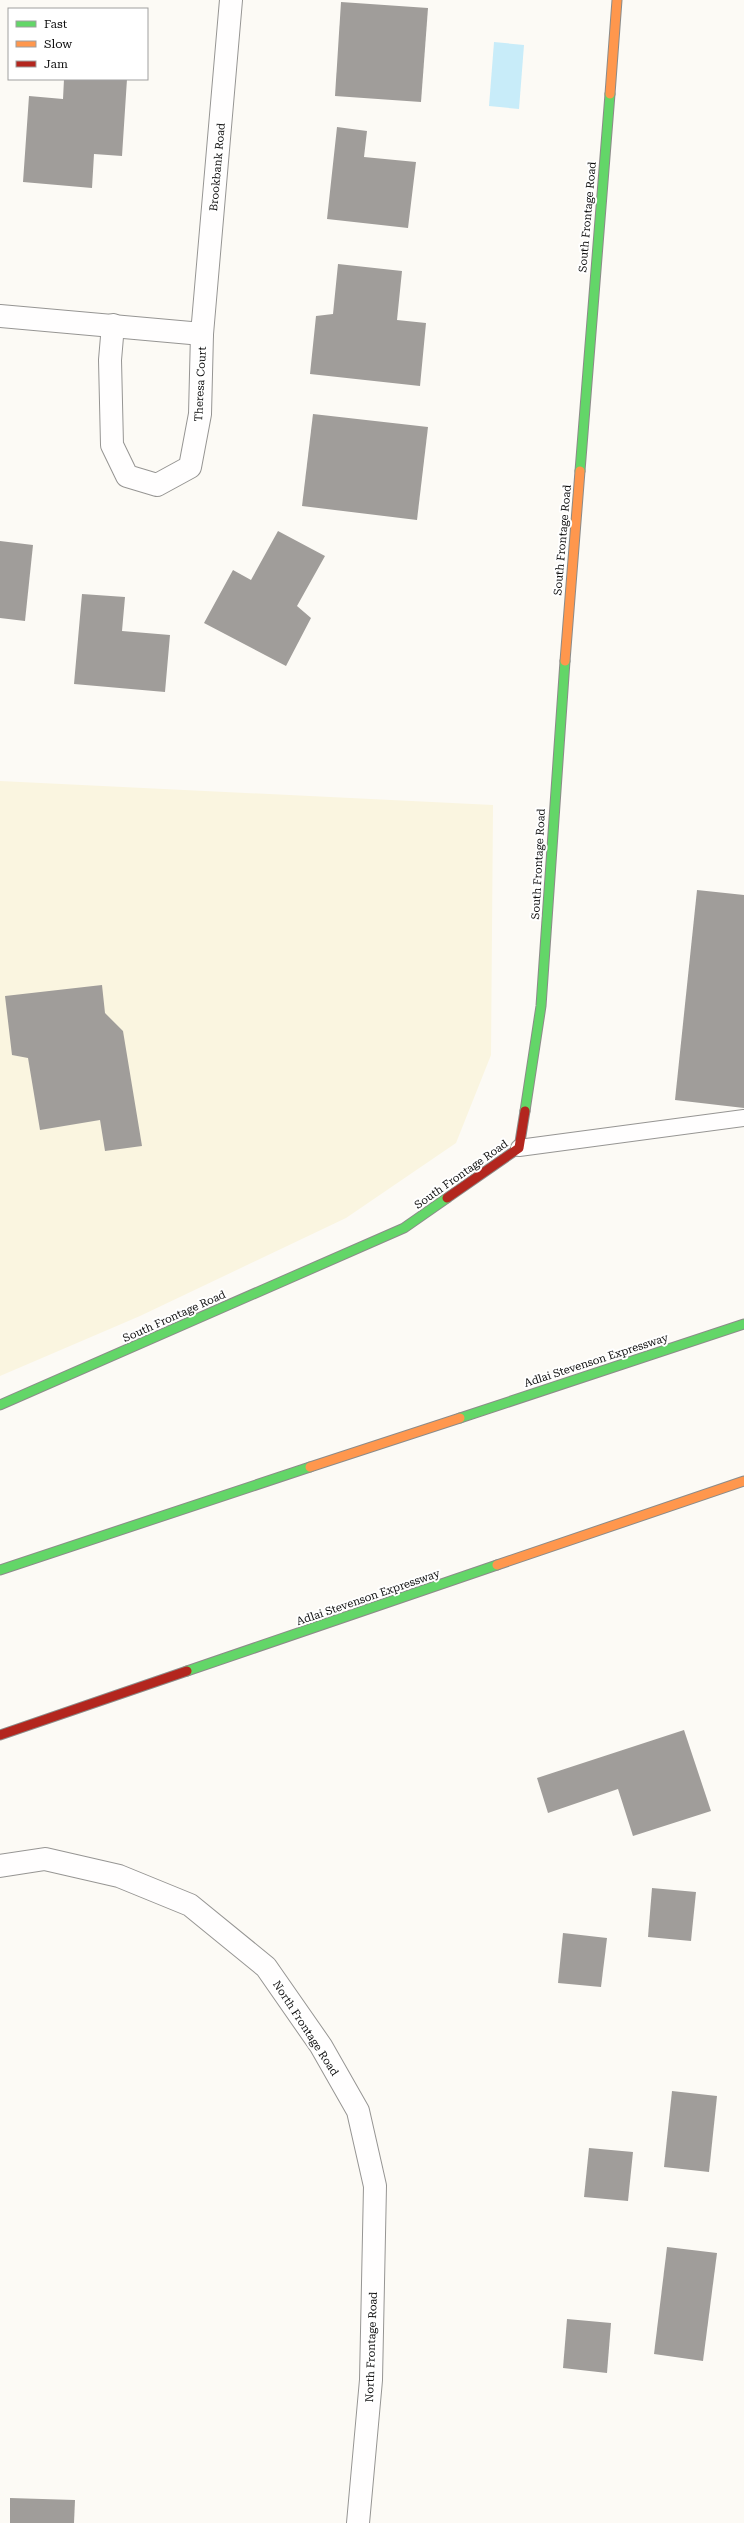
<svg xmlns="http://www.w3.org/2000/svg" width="744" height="2523" font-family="'Roboto Serif',serif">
	<rect width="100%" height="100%" fill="#fcfaf5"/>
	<!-- farmland -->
	<path fill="#faf5e0" d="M0,781l493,24 -2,250 -35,88 -110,75 -206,98 -140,60z"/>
	<!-- water -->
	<path fill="#c8ecf9" d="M494,42l30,3 -5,64 -30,-3z"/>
	<!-- building -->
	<g fill="#a09d9a">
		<path d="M341,2l87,6 -7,94 -86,-6z"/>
		<path d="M64,79h63l-5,77 -28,-2 -2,34 -69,-6 6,-86 34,3z"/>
		<path d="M337,127l30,4 -3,26 52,5 -8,66 -81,-9z"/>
		<path d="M338,264l64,7 -5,49 29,3 -6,63 -110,-12 6,-58 17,-2z"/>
		<path d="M313,414l115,13 -11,93 -115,-14z"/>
		<path d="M278,531l47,25 -28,50 14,12 -25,48 -82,-43 29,-53 18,10z"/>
		<path d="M0,541l33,4 -8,76 -25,-3z"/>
		<path d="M82,594l43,3 -3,34 48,4 -5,57 -91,-8z"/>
		<path d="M697,890l47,5v213l-69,-8z"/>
		<path d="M102,985l3,28 18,18 19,115 -37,5 -5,-31 -60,10 -12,-72 -16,-3 -7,-59z"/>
		<path d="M684,1730l27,81 -78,25 -15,-47 -70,24 -11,-35z"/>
		<path d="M652,1888l44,4 -5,49 -43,-4z"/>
		<path d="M563,1933l44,5 -6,49 -43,-4z"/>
		<path d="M672,2091l45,5 -8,76 -45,-5z"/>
		<path d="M589,2148l44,4 -5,49 -44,-4z"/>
		<path d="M667,2247l50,6 -14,108 -49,-7z"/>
		<path d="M567,2319l44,4 -4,50 -44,-5z"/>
		<path d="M10,2498l65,2 -1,23h-64z"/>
	</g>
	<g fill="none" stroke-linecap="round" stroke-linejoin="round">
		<!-- lane casing -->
		<g stroke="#969593" stroke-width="18">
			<path id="lane" d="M519,1148l225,-30"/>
		</g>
		<!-- street casing -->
		<g stroke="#969593" stroke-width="24">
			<g id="street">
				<path d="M0,316l202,18"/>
				<path d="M113,325l-3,35 2,85 15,31 30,9 33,-18 10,-53 2,-80 29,-334"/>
				<path d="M0,1866l45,-7 74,17 71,29 76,62 55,79 37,65 17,75 -4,194 -13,143"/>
			</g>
		</g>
		<!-- fast casing -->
		<g stroke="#8c8b89" stroke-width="11">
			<g id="fast">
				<path d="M580,471l30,-377"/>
				<path d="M525,1111l16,-105 24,-345"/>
				<path d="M0,1405l404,-177 43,-30"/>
				<path d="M460,1418l284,-94"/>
				<path d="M0,1570l310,-103"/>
				<path d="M187,1671l310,-106"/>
			</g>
		</g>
		<!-- slow casing -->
		<g stroke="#8c8b89" stroke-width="11">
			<g id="slow">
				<path d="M610,94l7,-94"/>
				<path d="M565,661l15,-190"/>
				<path d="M310,1467l150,-49"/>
				<path d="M497,1565l247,-84"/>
			</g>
		</g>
		<!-- jam casing -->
		<g stroke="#8c8b89" stroke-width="11">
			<g id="jam">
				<path d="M447,1198l72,-50 6,-37"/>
				<path d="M0,1735l187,-64"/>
			</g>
		</g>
		<!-- lane -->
		<use href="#lane" stroke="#fffefe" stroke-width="16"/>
		<!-- street -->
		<use href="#street" stroke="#fffefe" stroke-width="22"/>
		<!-- fast -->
		<use href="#fast" stroke="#63d668" stroke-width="9"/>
		<!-- slow -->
		<use href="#slow" stroke="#ff974d" stroke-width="9"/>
		<!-- jam -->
		<use href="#jam" stroke="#b3261e" stroke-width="9"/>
	</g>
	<g text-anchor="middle" stroke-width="4" stroke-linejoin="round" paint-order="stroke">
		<!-- street labels -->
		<g font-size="11" fill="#0f0f0f" stroke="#fff">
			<text transform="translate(217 167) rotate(-85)" y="4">Brookbank Road</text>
			<text transform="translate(587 217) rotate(-85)" y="4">South Frontage Road</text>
			<text transform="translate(200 384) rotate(-87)" y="4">Theresa Court</text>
			<text transform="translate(562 540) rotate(-85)" y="4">South Frontage Road</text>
			<text transform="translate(538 864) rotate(-87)" y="4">South Frontage Road</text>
			<text transform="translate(461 1174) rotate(-35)" y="4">South Frontage Road</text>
			<text transform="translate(174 1316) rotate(-24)" y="4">South Frontage Road</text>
			<text transform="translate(596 1360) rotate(-18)" y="4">Adlai Stevenson Expressway</text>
			<text transform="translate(368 1597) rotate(-19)" y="4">Adlai Stevenson Expressway</text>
			<text transform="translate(306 2028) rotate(57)" y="4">North Frontage Road</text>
			<text transform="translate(371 2347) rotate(-88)" y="4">North Frontage Road</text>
		</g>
	</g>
	<!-- legend -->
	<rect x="8" y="8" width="140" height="72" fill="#ffffff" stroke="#9f9f9f"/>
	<rect x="16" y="21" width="20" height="6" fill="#63d668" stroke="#9f9f9f"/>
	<text x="44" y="28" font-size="12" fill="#0f0f0f">Fast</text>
	<rect x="16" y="41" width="20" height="6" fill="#ff974d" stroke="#9f9f9f"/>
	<text x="44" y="48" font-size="12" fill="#0f0f0f">Slow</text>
	<rect x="16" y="61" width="20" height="6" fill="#b3261e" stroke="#9f9f9f"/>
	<text x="44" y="68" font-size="12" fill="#0f0f0f">Jam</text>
</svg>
